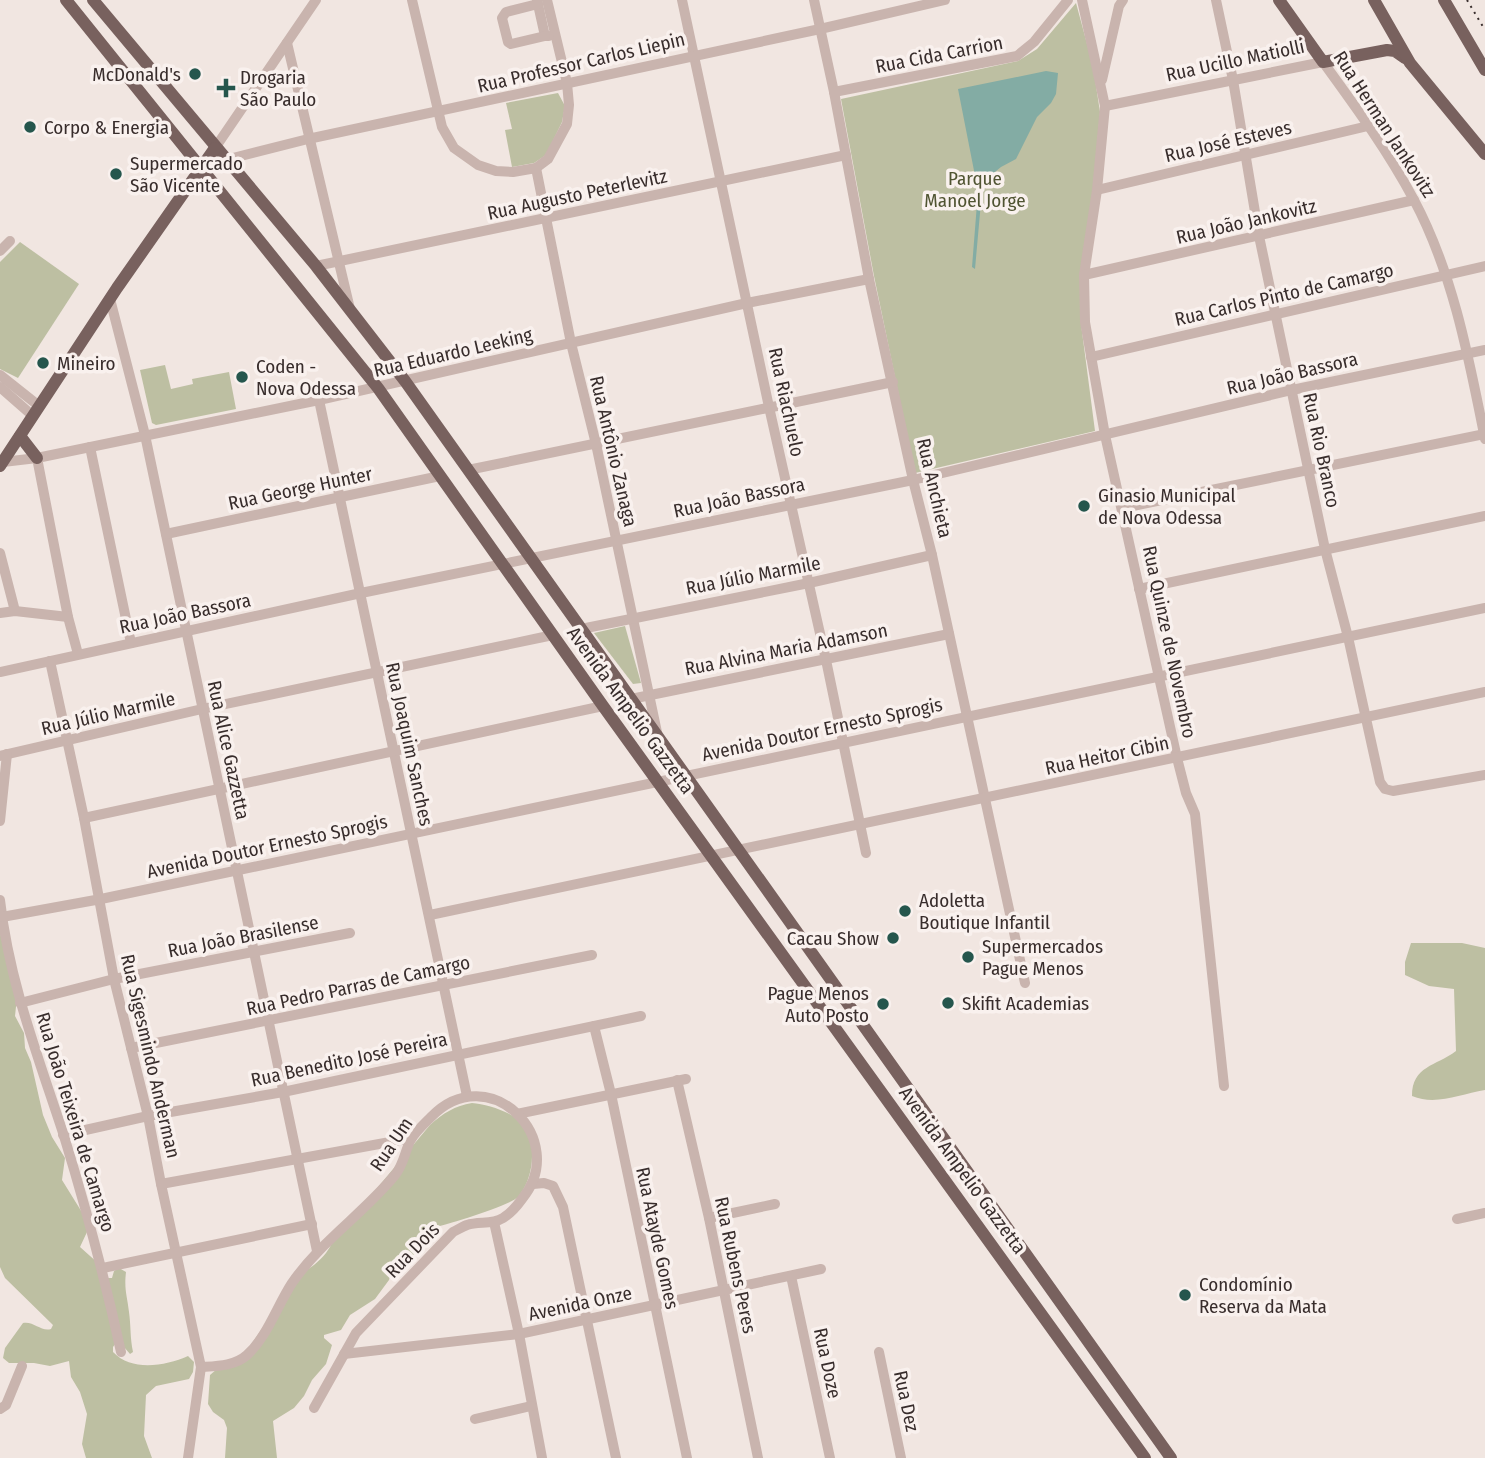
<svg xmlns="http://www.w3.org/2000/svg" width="1485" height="1458" font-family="'Fira Sans Condensed',sans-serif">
	<rect width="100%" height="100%" fill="#f1e6e1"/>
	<!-- green -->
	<g fill="#bdbfa2">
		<path d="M1076,3l17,63 7,46 -19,212 14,107 -180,42 -41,-197 -33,-177 177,-38 19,-12z"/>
		<path d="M558,93l7,13 -3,16 -16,33 -12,8 -22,4 -7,-37 7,-1 -6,-26z"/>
		<path d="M20,242l59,42 -61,94 -18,-9v-107z"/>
		<path d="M165,365l6,24 22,-5 -1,-5 37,-7 7,37 -80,16 -4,-2 -12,-53z"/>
		<path d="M625,626l16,57 -8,1 -39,-51z"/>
		<path d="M0,933l18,55 -3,28 9,17 1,15 6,14 12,53 9,22 13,21 -3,22 26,42 -1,10 -7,15 19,17 9,14h4l2,-7 5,-3 7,4c-2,18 1,23 3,40 2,14 1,26 4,40l-3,2 -12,-14 -5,7v5c19,20 52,14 75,4l6,6 -1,10 -4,7 -33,7 -10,9 -2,41 8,22h-66l-4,-14 5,-30 -7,-22 -9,-15 -2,-16 -19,5 -16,-3h-25l-6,-5 2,-10 18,-25c11,-2 18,9 28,6l2,-4 -48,-47 -5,-11z"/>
		<path d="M1411,943h51l23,5v142c-25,4 -49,16 -73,6 0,-30 24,-30 44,-45l-2,-62 -25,-3 -24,-11v-13z"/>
		<path d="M472,1103c21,2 57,14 61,38 1,5 -1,11 -1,16 0,13 -5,30 -14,40 -9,9 -72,28 -86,31 -4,19 -21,26 -32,42l-8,-2 -3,12 -14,19 -25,16 -9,15 -17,5v3l8,7 -6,19 -14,16 -8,16 -10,12 -21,13 4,37h-52l2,-30 -3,-8 -11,-8 -5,-8 2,-29 7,-6 20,-4 62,-90c10,-6 19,-12 27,-22 11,-15 9,-24 26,-35l78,-93c13,-12 25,-19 42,-22z"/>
	</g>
	<!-- water -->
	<path fill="#83aca4" d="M1046,71l12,2 -2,21 -5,9 -14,14 -21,42 -15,8 -11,9 -8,15 -7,78 -3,-2 6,-76 -20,-102z"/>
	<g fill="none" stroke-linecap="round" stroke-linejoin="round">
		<!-- minor -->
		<g stroke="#c9b4ae" stroke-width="10">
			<path d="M412,0l30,127 12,21 24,17 18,6 17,1 23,-4 12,-9 19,-35 2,-19 -2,-22 -20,-83"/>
			<path d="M537,0l8,36h4"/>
			<path d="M682,0l87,407 57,253 40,193"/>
			<path d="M814,0l20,92 35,187 44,201 19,75 93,428"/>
			<path d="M1082,0l23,106 -8,84 -13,85 1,47 20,113 72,323 9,35 9,21 29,272"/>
			<path d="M1216,0l17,80 26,156 66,313 23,88 32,145 5,7 8,2 92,-16"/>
			<path d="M538,4l-32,8 -4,6 6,24 3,2 34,-8"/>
			<path d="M287,43l63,266"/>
			<path d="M1102,80l17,-74 4,-6"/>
			<path d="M834,92l183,-36 17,-14 34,-42"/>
			<path d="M1105,106l218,-44c32,44 65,89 91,138 39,73 55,159 71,239"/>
			<path d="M215,148l101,-148"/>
			<path d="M225,160l83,-21 512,-110 125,-29"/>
			<path d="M536,168l35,175 25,101 62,293"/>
			<path d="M1097,190l271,-64"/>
			<path d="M0,251l10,-10"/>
			<path d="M316,266l530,-111"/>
			<path d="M1084,275l330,-75"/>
			<path d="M110,299l35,136 172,816"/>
			<path d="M1091,357l394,-91"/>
			<path d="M0,375l39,31"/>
			<path d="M0,387l33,29"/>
			<path d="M319,400l148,696"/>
			<path d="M90,447l41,196"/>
			<path d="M37,458l31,159 10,37"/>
			<path d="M3,462l34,-4 282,-58 428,-97 122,-24"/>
			<path d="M468,470l425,-88"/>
			<path d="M1123,508l362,-74"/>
			<path d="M166,534l274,-58"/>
			<path d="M0,553l15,58"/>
			<path d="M1139,589l346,-73"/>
			<path d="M0,613l15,-2 53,6"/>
			<path d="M581,629l228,-46 123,-28"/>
			<path d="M50,661l34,157 30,161 34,137 13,68 40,183 -13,91"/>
			<path d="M0,672l361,-79 552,-113 379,-90 193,-40"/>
			<path d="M631,699l318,-65"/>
			<path d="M0,756l202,-47 351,-74"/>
			<path d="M84,818l519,-112"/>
			<path d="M0,821l7,-67"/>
			<path d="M0,900c9,82 39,159 64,236 22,72 41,143 57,216"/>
			<path d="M430,915l1055,-223"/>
			<path d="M2,917l99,-18 1384,-291"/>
			<path d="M20,1003l94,-24 236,-46"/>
			<path d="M594,1026l17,68 76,364"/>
			<path d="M131,1048l461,-93"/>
			<path d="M677,1080l32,138 49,240"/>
			<path d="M517,1114l169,-35"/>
			<path d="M63,1135l85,-19 135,-24 358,-76"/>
			<path d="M161,1184l251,-46"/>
			<path d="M533,1184l11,-1 9,3 10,21 53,251"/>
			<path d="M709,1218l66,-14"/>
			<path d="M1457,1219l28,-6"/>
			<path d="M494,1222l25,112 23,124"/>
			<path d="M103,1268l209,-44"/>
			<path d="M791,1276l39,182"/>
			<path d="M879,1352l22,106"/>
			<path d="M344,1354l175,-20 302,-65"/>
			<path d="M201,1367c15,-1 34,-1 46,-12 20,-18 30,-49 45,-72 29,-42 71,-69 103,-108 8,-9 10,-23 15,-34 5,-9 14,-17 21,-24 58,-60 140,23 91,82 -5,7 -11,14 -19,19 -11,7 -24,3 -36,7 -5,2 -10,5 -14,7l-97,101 -42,75"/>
			<path d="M0,1409l6,-4 16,-39"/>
			<path d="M475,1419l56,-13"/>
		</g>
		<!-- major -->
		<g stroke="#78615e" stroke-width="12">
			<path d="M66,0l312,388 225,318 542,752"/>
			<path d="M93,0l223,266 89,115 766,1077"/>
			<path d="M1279,0l44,62 64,-12 8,1 10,7"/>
			<path d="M1374,0l36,63 75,91"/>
			<path d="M1444,0l41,70"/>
			<path d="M20,436l17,22"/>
			<path d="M0,466l117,-178 98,-140"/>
		</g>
		<!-- rail -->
		<path stroke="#382d2c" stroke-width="2" stroke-dasharray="2 5" stroke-linecap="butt" d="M1467,0l18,30"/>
	</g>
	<!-- markers -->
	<g fill="#25564d" stroke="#f9f1ee" stroke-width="2.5">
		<circle cx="195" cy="74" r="7"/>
		<path d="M222.5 77.5h7v7h7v7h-7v7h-7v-7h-7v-7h7z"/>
		<circle cx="30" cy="127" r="7"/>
		<circle cx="116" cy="174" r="7"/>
		<circle cx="43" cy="363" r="7"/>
		<circle cx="242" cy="377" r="7"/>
		<circle cx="1084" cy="506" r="7"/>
		<circle cx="905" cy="911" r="7"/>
		<circle cx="893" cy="938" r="7"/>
		<circle cx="968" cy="957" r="7"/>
		<circle cx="948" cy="1003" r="7"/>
		<circle cx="883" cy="1004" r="7"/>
		<circle cx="1185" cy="1295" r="7"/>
	</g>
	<g text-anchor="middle" stroke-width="7" stroke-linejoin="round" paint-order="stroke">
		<!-- street labels -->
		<g font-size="19" fill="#382d2c" stroke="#f9f1ee">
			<text transform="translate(939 54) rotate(-11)" y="7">Rua Cida Carrion</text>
			<text transform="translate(1235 60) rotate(-12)" y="7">Rua Ucillo Matiolli</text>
			<text transform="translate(581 62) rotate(-13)" y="7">Rua Professor Carlos Liepin</text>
			<text transform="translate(1385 124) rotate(57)" y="7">Rua Herman Jankovitz</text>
			<text transform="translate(1228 141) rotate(-13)" y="7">Rua José Esteves</text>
			<text transform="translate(577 194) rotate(-12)" y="7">Rua Augusto Peterlevitz</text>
			<text transform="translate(1246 221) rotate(-13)" y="7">Rua João Jankovitz</text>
			<text transform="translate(1284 294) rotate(-13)" y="7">Rua Carlos Pinto de Camargo</text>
			<text transform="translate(453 352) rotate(-13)" y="7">Rua Eduardo Leeking</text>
			<text transform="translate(1292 373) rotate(-13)" y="7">Rua João Bassora</text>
			<text transform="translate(787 402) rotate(78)" y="7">Rua Riachuelo</text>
			<text transform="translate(1322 450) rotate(78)" y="7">Rua Rio Branco</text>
			<text transform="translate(614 451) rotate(77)" y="7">Rua Antônio Zanaga</text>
			<text transform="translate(300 488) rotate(-12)" y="7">Rua George Hunter</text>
			<text transform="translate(935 488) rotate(77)" y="7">Rua Anchieta</text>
			<text transform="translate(739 497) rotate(-12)" y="7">Rua João Bassora</text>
			<text transform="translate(753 575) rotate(-11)" y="7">Rua Júlio Marmile</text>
			<text transform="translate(185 613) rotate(-12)" y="7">Rua João Bassora</text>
			<text transform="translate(1170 642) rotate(78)" y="7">Rua Quinze de Novembro</text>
			<text transform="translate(786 649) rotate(-11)" y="7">Rua Alvina Maria Adamson</text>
			<text transform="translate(631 710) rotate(54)" y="7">Avenida Ampelio Gazzetta</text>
			<text transform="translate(108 713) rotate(-13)" y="7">Rua Júlio Marmile</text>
			<text transform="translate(822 729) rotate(-12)" y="7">Avenida Doutor Ernesto Sprogis</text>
			<text transform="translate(410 744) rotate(78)" y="7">Rua Joaquim Sanches</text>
			<text transform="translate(229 750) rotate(78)" y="7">Rua Alice Gazzetta</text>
			<text transform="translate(1107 755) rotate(-12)" y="7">Rua Heitor Cibin</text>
			<text transform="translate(267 846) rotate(-12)" y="7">Avenida Doutor Ernesto Sprogis</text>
			<text transform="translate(243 936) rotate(-11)" y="7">Rua João Brasilense</text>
			<text transform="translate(358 985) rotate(-12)" y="7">Rua Pedro Parras de Camargo</text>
			<text transform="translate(151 1056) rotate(77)" y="7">Rua Sigesmindo Anderman</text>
			<text transform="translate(349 1059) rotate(-12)" y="7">Rua Benedito José Pereira</text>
			<text transform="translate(76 1122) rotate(73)" y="7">Rua João Teixeira de Camargo</text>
			<text transform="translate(391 1144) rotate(-56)" y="7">Rua Um</text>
			<text transform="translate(963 1170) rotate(54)" y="7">Avenida Ampelio Gazzetta</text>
			<text transform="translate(658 1238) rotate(78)" y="7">Rua Atayde Gomes</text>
			<text transform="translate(412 1250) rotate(-46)" y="7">Rua Dois</text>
			<text transform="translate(736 1265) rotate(78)" y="7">Rua Rubens Peres</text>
			<text transform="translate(580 1303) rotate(-12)" y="7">Avenida Onze</text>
			<text transform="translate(828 1363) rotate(78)" y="7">Rua Doze</text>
			<text transform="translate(907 1401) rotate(78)" y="7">Rua Dez</text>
		</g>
		<!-- poi labels -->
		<g font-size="19" fill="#382d2c" stroke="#f9f1ee" text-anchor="start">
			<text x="181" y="81" text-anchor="end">McDonald's</text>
			<text x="240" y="84">Drogaria<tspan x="240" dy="22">São Paulo</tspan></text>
			<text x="44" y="134">Corpo &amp; Energia</text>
			<text x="130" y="170">Supermercado<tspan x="130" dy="22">São Vicente</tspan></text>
			<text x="57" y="370">Mineiro</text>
			<text x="256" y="373">Coden -<tspan x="256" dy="22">Nova Odessa</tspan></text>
			<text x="1098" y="502">Ginasio Municipal<tspan x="1098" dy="22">de Nova Odessa</tspan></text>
			<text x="919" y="907">Adoletta<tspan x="919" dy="22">Boutique Infantil</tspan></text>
			<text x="879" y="945" text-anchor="end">Cacau Show</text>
			<text x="982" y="953">Supermercados<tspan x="982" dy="22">Pague Menos</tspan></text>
			<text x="869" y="1000" text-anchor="end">Pague Menos<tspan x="869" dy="22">Auto Posto</tspan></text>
			<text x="962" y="1010">Skifit Academias</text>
			<text x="1199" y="1291">Condomínio<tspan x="1199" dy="22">Reserva da Mata</tspan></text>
		</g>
		<!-- park labels -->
		<g font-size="19" fill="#505432" stroke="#f9f1ee">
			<text x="975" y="185">Parque<tspan x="975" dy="22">Manoel Jorge</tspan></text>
		</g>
	</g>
</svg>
